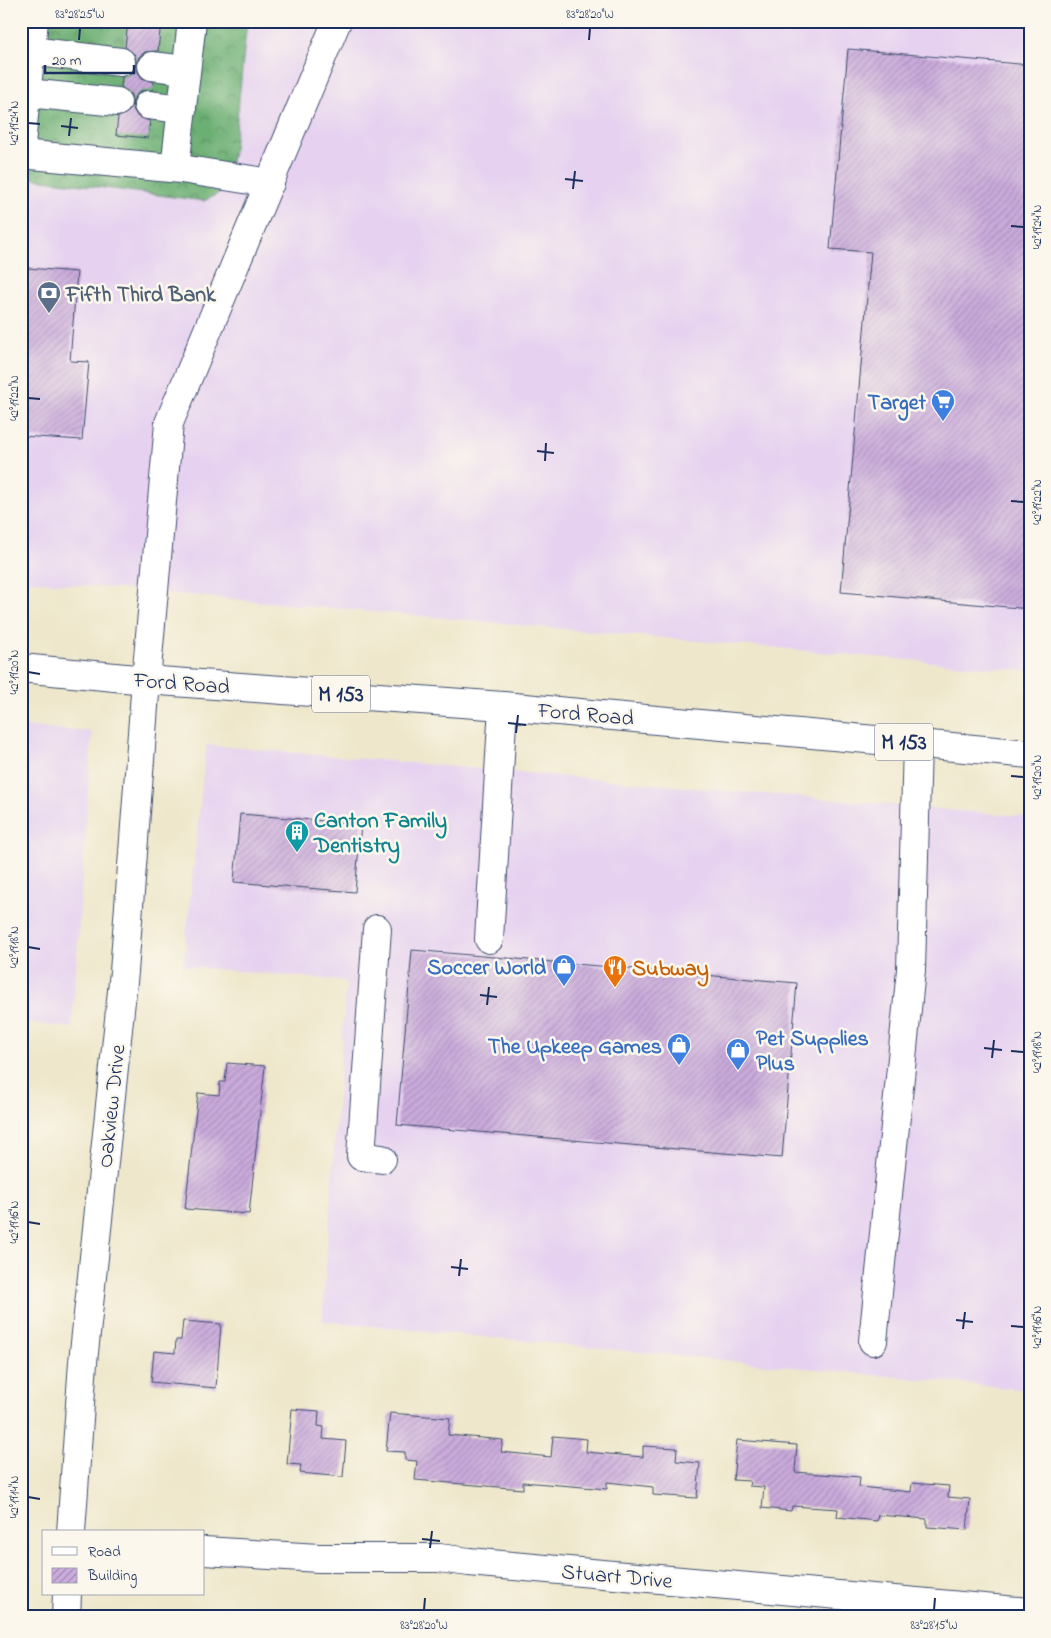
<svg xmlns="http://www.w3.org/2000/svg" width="1051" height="1638" font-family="'Indie Flower',sans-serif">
	<defs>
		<pattern id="forest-crowns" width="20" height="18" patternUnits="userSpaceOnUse" patternTransform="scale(1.25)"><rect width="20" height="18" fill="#6caf73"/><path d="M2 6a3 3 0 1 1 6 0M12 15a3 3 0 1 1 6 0" fill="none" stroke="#588f62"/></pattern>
		<pattern id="building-hatch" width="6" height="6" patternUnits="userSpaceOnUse" patternTransform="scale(1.25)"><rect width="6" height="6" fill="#cbabdc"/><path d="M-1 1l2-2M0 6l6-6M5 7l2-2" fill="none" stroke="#a48cb6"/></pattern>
	</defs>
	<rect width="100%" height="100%" fill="#fbf7ec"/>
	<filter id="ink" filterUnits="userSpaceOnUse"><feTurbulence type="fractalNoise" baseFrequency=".02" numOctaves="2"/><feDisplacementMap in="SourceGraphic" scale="10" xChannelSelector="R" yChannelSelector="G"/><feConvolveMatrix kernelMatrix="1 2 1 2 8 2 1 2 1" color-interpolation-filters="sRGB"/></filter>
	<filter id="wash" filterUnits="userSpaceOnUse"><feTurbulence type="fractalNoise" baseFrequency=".0096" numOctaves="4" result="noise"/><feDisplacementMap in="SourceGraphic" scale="20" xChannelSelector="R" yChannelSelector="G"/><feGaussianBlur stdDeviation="1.12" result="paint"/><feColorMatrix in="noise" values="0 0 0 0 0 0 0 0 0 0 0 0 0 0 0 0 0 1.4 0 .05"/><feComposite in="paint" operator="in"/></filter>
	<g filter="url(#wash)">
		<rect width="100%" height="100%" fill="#eee7cb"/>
		<!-- built -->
		<g fill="#e6d2f0">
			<path d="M21,21h1009v650l-1009,-91z"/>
			<path d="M21,726l71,6 -20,296 -51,-6z"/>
			<path d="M206,745l824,72v573l-708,-69 24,-340 -163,-15z"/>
		</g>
		<!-- forest -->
		<path fill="url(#forest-crowns)" stroke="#446f68" d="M21,21h226l-13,128 -11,42 -19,10 -183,-24z"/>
		<g id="blocks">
			<!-- building -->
			<g fill="url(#building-hatch)">
				<path d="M128,21h33l-3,30 -13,1 -6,5 -3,8 2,7 4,6 12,4 -1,8 -12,1 -6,5 -3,8 2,7 4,6 12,4 -2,17 -32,-3 2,-18 11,-6 3,-7 -1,-9 -10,-8 1,-10 11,-5 3,-9 -1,-8 -10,-8z"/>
				<path d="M848,49l182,16v544l-189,-17 30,-340 -41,-3z"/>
				<path d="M28,268l49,4 -7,89 19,1 -7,78 -61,-4v-79z"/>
				<path d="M240,814l121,10 -6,68 -121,-10z"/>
				<path d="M412,950l385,33 -15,175 -385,-33z"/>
				<path d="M227,1063l38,3 -16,148 -64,-5 13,-116 21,2 1,-13h5z"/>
				<path d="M183,1321l38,3 -5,64 -65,-6 3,-31 21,2 1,-13h5z"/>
				<path d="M292,1409l27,2 -1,15 6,1 -1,12 23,2 -3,36 -43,-4 1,-8 -14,-1z"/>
				<path d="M390,1413l60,5 -2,17 55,5 -2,12 50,5 2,-21 34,3 -1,13 57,5v-11l34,2 -1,13 24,2 -3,35 -44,-3v-8l-46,-5v7l-84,-7v7l-108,-9 2,-19 -12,-1v-8l-19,-1z"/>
				<path d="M737,1440l60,5 -2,27 65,5 -1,10 52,5 1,-9 37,3 -1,11 22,2 -3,31 -40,-3v-8l-49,-4 -1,6 -40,-4 1,-8 -46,-3 -1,5 -29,-3 2,-21 -15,-1 1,-5 -17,-1z"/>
			</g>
		</g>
	</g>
	<g filter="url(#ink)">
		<use href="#blocks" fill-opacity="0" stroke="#3b4b6e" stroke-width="1"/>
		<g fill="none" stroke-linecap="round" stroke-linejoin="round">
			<!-- minor casing -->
			<g stroke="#3b4b6e" stroke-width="30">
				<g id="minor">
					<path d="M31,51l90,11"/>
					<path d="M152,66l34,4"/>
					<path d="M27,93l90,9"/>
					<path d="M148,105l34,4"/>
					<path d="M21,144l13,-123"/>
					<path d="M21,154l160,15 89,14"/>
					<path d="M175,168l17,-147"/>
					<path d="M377,929l-16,227 21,3"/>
					<path d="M489,939l14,-233"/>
					<path d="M873,1341l38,-371 6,-227"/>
					<path d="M71,1532l12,-170 41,-390 22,-292 23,-257 168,-402"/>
					<path d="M204,1551l115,7h120l30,4 561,50"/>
					<path d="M66,1617l1,-23"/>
				</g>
			</g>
			<!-- major casing -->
			<g stroke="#3b4b6e" stroke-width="30">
				<path id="major" d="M21,668l125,12 357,26 527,48"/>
			</g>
			<!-- minor -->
			<use href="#minor" stroke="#fff" stroke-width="28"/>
			<!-- major -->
			<use href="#major" stroke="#fff" stroke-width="28"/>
		</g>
	</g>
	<!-- ticks -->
	<path fill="none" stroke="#1b2f5e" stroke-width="2" d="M79,40l1,-12M589,40l1,-12M28,123l12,1M61,126l17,2M69,136l2,-18M565,179l18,2M573,189l2,-18M1011,226l13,1M28,398l12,1M537,451l17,2M545,461l1,-18M1011,501l13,1M28,672l12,2M508,723l18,2M516,733l2,-18M1011,776l13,1M28,947l12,2M480,995l17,2M487,1005l2,-18M984,1048l18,2M1011,1051l13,1M992,1058l2,-18M28,1222l12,2M451,1267l17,2M459,1276l2,-17M956,1320l17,2M1011,1326l13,1M963,1329l2,-17M28,1497l12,2M422,1539l18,2M430,1548l2,-17M424,1610l1,-12M934,1610l1,-12"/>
	<!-- icons -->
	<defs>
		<g id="bank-pin" transform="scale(1.25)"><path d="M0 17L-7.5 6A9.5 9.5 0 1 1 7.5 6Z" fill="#5c6f8a" stroke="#fbf7ec"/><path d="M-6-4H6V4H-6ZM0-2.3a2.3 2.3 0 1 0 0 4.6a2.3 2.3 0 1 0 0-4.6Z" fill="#fff"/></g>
		<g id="supermarket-pin" transform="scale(1.25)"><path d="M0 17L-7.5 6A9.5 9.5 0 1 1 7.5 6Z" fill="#3f7fe0" stroke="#fbf7ec"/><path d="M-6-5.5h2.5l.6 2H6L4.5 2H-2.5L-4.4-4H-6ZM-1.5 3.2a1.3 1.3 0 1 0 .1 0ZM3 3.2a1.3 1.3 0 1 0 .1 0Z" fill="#fff"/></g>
		<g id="building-pin" transform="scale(1.25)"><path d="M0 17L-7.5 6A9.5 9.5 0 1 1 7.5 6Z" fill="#0f9aa8" stroke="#fbf7ec"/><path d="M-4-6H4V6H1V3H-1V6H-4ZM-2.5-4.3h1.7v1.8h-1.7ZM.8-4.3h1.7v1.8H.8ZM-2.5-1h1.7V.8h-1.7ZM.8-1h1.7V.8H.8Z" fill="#fff"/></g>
		<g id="shop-pin" transform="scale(1.25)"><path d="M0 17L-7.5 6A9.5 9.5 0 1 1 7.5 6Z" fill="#3f7fe0" stroke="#fbf7ec"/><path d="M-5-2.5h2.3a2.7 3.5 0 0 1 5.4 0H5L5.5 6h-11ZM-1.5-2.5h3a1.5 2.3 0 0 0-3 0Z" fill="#fff"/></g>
		<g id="restaurant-pin" transform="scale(1.25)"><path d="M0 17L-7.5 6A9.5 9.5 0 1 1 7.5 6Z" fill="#e8710a" stroke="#fbf7ec"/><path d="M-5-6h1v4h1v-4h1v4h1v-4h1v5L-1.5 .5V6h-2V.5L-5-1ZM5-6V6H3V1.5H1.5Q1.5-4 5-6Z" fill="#fff"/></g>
	</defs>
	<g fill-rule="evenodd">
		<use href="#bank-pin" x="49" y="293"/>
		<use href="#supermarket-pin" x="943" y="401"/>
		<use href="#building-pin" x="297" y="832"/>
		<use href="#shop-pin" x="564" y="966"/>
		<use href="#restaurant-pin" x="615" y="967"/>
		<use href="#shop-pin" x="679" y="1045"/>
		<use href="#shop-pin" x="738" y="1050"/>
	</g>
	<g text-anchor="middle" stroke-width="5" stroke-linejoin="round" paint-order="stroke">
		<!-- shield labels -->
		<g fill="#fbf7ec" stroke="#5e6b89" stroke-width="1">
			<rect x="312" y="675.5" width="58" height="37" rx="4"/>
			<rect x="875" y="723.5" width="58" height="37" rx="4"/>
		</g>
		<g font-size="21" font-weight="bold" fill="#1b2f5e">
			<text x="341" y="701">M 153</text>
			<text x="904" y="749">M 153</text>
		</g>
		<!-- service labels -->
		<g font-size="22" font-weight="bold" fill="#4e5e75" stroke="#fbf7ec" text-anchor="start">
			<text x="66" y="301">Fifth Third Bank</text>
		</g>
		<!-- shop labels -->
		<g font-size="22" font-weight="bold" fill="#366cbe" stroke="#fbf7ec" text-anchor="end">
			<text x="926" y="409">Target</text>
			<text x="546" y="974">Soccer World</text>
			<text x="756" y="1045" text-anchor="start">Pet Supplies<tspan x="756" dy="25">Plus</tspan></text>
			<text x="662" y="1053">The Upkeep Games</text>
		</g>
		<!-- street labels -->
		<g font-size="22" fill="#1b2f5e" stroke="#fbf7ec">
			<text transform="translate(182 682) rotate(4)" y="8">Ford Road</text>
			<text transform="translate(586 713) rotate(5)" y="8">Ford Road</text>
			<text transform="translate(110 1106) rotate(-84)" y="8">Oakview Drive</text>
			<text transform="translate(617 1575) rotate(5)" y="8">Stuart Drive</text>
		</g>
		<!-- culture labels -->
		<g font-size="22" font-weight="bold" fill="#0d838f" stroke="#fbf7ec" text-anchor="start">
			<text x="314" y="827">Canton Family<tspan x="314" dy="25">Dentistry</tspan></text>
		</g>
		<!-- food labels -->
		<g font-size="22" font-weight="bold" fill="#c56008" stroke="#fbf7ec" text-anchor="start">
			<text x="632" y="975">Subway</text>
		</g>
	</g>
	<!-- margin -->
	<rect width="1051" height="1638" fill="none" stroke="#fbf7ec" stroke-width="55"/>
	<!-- legend -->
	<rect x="42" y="1530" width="162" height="65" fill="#fbf7ec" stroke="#a1a7b3"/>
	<rect x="52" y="1547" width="25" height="8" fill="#ffffff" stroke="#a1a7b3"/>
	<text x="88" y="1556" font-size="15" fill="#1b2f5e">Road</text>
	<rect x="52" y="1568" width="25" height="15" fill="url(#building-hatch)" stroke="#a1a7b3"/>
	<text x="88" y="1580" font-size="15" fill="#1b2f5e">Building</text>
	<!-- scale -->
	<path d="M45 65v8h89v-8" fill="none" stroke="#1b2f5e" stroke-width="2.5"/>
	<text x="52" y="65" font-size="15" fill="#1b2f5e" stroke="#fbf7ec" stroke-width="4" paint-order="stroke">20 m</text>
	<rect x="28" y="28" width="996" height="1582" fill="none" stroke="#1b2f5e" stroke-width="2"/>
	<g font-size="12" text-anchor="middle" fill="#1b2f5e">
		<text x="80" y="18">83°28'25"W</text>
		<text x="590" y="18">83°28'20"W</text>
		<text transform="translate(14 123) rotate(-90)" y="4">42°19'24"N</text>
		<text transform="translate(1037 227) rotate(-90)" y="4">42°19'24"N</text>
		<text transform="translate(14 398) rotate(-90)" y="4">42°19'22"N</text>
		<text transform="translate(1037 502) rotate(-90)" y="4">42°19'22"N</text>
		<text transform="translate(14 672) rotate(-90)" y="4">42°19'20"N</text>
		<text transform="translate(1037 777) rotate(-90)" y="4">42°19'20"N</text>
		<text transform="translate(14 947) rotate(-90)" y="4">42°19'18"N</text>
		<text transform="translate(1037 1052) rotate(-90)" y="4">42°19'18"N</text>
		<text transform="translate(14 1222) rotate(-90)" y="4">42°19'16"N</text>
		<text transform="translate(1037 1327) rotate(-90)" y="4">42°19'16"N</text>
		<text transform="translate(14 1497) rotate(-90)" y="4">42°19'14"N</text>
		<text x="424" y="1629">83°28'20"W</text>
		<text x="934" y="1629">83°28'15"W</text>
	</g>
</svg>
